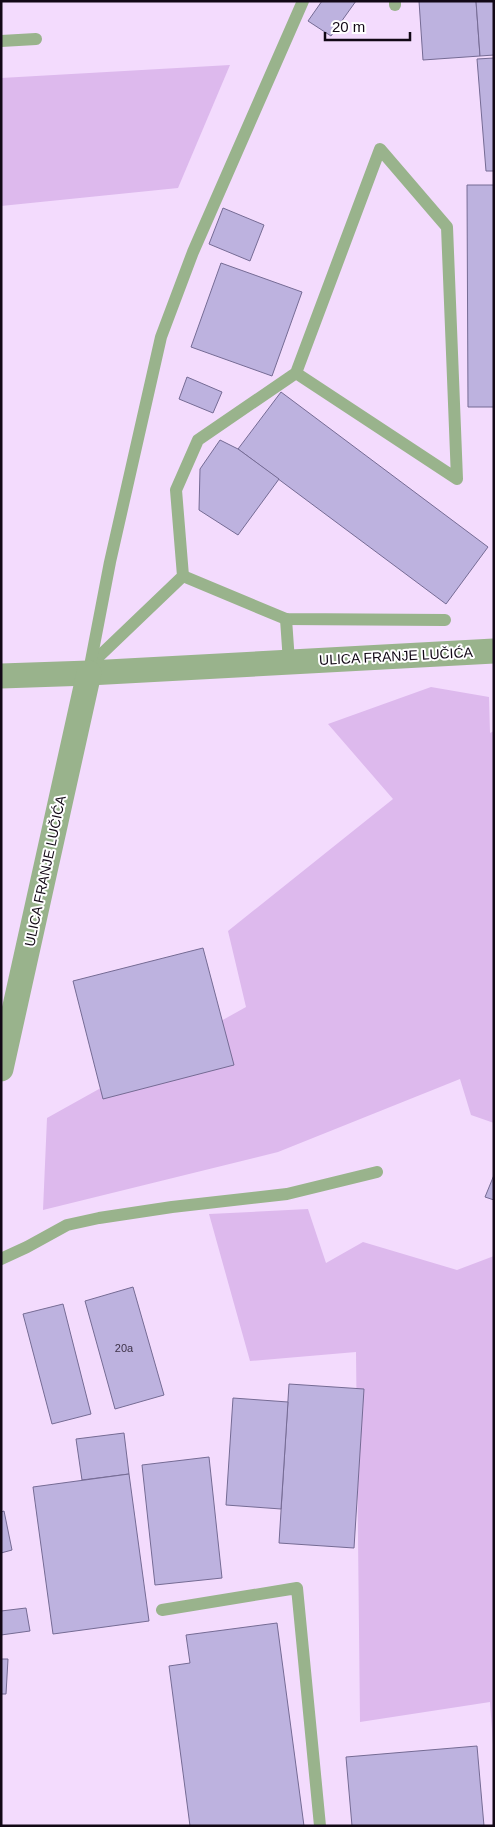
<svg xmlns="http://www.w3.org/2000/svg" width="495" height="1827" font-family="Helvetica,sans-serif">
	<rect width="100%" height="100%" fill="#f3dbfd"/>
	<!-- green -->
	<g fill="#ddb9ed">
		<path d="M230,65l-52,123 -177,18v-128z"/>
		<path d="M431,687l58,10 1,36 4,-2v392l-23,-8 -11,-36 -182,73 -235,58 4,-92 199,-111 -18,-76 165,-132 -65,-75z"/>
		<path d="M308,1209l18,54 37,-21 94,28 37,-14v503l-4,-57 -130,20 -4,-370 -106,9 -41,-147z"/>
	</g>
	<!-- building -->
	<g fill="#bdb2df" stroke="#756b94">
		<path d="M322,1h34l-25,35 -23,-15z"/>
		<path d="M419,1h57l4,55 -57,4z"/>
		<path d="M476,1h18v54l-14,1z"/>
		<path d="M494,58v113h-8l-9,-112z"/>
		<path d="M467,185h27v222h-26z"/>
		<path d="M223,208l41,17 -14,36 -41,-17z"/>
		<path d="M221,263l81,29 -30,84 -81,-29z"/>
		<path d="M187,377l35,15 -9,21 -34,-14z"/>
		<path d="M281,392l207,155 -42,57 -208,-155z"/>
		<path d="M220,440l18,9 41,30 -41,56 -39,-25 1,-41z"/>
		<path d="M203,948l31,117 -131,34 -30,-118z"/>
		<path d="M494,1175v25l-9,-3z"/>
		<path d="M133,1287l31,108 -49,14 -30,-108z"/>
		<path d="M63,1304l28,110 -39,10 -29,-110z"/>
		<path d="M289,1384l75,5 -10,159 -75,-5z"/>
		<path d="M233,1398l55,4 -7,107 -55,-4z"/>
		<path d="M124,1433l5,41 -47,6 -6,-41z"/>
		<path d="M209,1457l13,121 -67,7 -13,-120z"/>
		<path d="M129,1474l20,147 -96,13 -20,-147z"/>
		<path d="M4,1511l8,39 -11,3v-41z"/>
		<path d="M26,1608l4,23 -29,4v-24z"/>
		<path d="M277,1623l27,203h-114l-21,-160 21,-3 -4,-28z"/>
		<path d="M1,1659h7l-2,35h-5z"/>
		<path d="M477,1746l7,80h-132l-6,-69z"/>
	</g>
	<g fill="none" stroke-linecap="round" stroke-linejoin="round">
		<!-- lane -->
		<g stroke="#99b38c" stroke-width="12">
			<path d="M395,5v-4"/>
			<path d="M1,41l35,-2"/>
			<path d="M183,576l103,43 159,1"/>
			<path d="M286,619l3,43"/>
			<path d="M90,665l93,-89 -7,-86 22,-50 98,-67 84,-224 67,78 10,252 -161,-106"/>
			<path d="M90,666l20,-104 51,-225 32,-85 110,-251"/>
			<path d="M1,1259l26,-12 40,-22 32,-7 73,-11 115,-13 90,-22"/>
			<path d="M162,1610l135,-22 23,238"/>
		</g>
		<!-- street -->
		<g stroke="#99b38c" stroke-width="25">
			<path d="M1,676l88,-3 405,-22"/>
			<path d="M1,1069l88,-396"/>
		</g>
	</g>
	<g text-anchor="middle" stroke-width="4" stroke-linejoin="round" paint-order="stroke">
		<!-- number labels -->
		<g font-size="11" fill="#3d3248">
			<text x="124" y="1352">20a</text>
		</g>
		<!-- street labels -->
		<g font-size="14" fill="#120816" stroke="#fff">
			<text transform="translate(396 656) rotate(-3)" y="5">ULICA FRANJE LUČIĆA</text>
			<text transform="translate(45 871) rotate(-78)" y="5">ULICA FRANJE LUČIĆA</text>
		</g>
	</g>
	<!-- border -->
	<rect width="495" height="1827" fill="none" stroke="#120816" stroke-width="5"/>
	<!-- scale -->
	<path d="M325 32v8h85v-8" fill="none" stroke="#120816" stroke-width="2.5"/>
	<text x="332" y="32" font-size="15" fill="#120816" stroke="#ffffff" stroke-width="4" paint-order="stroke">20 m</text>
</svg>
